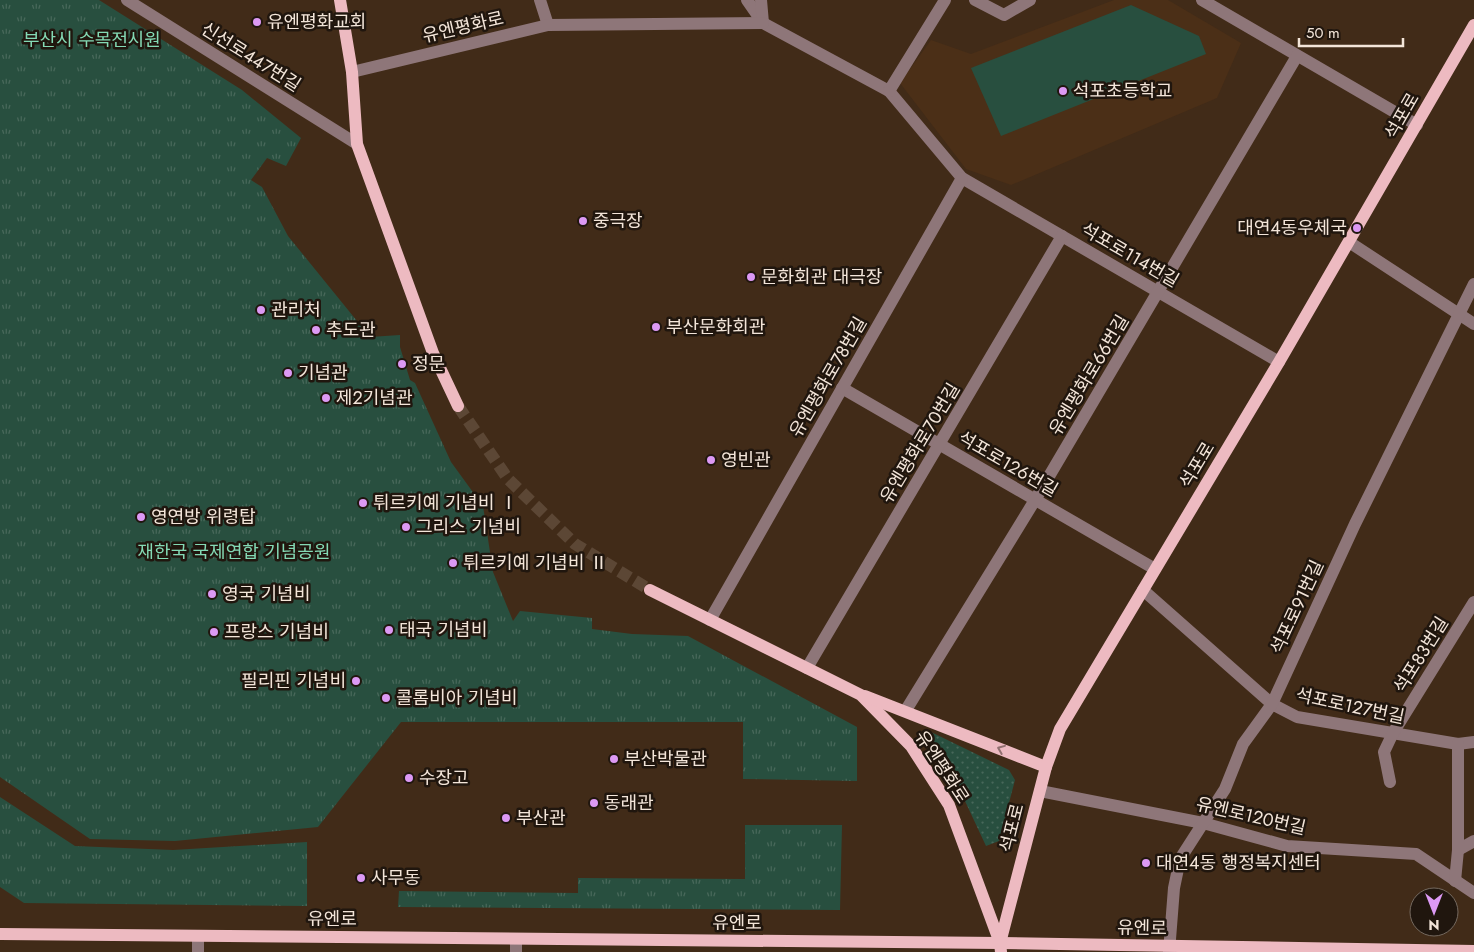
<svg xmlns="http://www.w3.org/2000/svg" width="1474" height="952" font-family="Jost,'Noto Sans KR',sans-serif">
	<defs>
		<pattern id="grass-dots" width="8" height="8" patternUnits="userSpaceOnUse" patternTransform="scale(1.25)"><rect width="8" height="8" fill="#284f3f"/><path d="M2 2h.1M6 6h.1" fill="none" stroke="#48685a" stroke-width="1.8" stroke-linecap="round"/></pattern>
		<pattern id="park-tufts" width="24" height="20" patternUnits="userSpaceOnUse" patternTransform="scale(1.25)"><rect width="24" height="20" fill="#284f3f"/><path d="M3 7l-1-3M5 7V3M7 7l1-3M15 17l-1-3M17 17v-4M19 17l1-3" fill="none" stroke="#48685a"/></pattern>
	</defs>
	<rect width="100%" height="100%" fill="#412b18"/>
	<!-- built -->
	<path fill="#4b2f17" d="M1114,0h54l73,43 -24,55 -206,87 -45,-16 -66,-86 31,-43 40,14z"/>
	<!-- grass -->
	<path fill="url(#grass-dots)" d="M929,731l80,39 6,10 -16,61 -13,5 -28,-60 -33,-50z"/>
	<!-- park -->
	<g fill="url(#park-tufts)">
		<path d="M0,0h99l143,90 59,48 -15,28 -19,-8 -16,22 11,7 26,49 82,101 30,-2v12l10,33 5,3 36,79 32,44 10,66 20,49 7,-10 72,7v11l40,5 56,2 169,91v54l-114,-2v-57h-342l-83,105 -143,14 -85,-2 -90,-62z"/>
		<path d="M0,797l75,49 98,4 134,-8v64l-283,-3 -24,-16z"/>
		<path d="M745,825h97l-2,85 -442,-3 1,-16 179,2v-15l167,1z"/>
	</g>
	<!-- garden -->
	<path fill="#284f3f" d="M1131,5l68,31 7,18 -205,82 -30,-68z"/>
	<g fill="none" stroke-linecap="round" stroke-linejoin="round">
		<!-- major-tunnel -->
		<path stroke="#5c4735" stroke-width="12" stroke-dasharray="12 6" stroke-linecap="butt" d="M458,406l50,73 67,65 75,46"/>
		<!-- minor -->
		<g stroke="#8e7679" stroke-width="12">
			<path d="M127,0l230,144"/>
			<path d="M540,0l8,25"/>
			<path d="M747,0l16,23 126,68 73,87 317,184"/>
			<path d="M761,0l2,23"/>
			<path d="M975,0l29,15 26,-15"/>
			<path d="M1202,0l215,125"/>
			<path d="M352,72l196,-47 215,-2"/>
			<path d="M889,91l56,-91"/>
			<path d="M1349,242l125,82"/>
			<path d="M842,388l313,181"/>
			<path d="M1143,590l129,114 25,13 161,27 16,-2"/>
			<path d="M710,620l252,-442"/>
			<path d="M807,668l255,-432"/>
			<path d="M906,710l129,-210 262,-444"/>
			<path d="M1390,782l-6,-30 9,-19 81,-131"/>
			<path d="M1040,791l163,32 84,23 129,8 58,39"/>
			<path d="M1458,850l16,-9"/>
			<path d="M1455,881l3,-31v-106"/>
			<path d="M198,952v-16"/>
			<path d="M516,952v-13"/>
			<path d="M1169,952l5,-64 6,-29 45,-70 18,-45 29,-40 83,-180 119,-240"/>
		</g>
		<!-- major -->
		<g stroke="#edbac1" stroke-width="12">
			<path d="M340,0l12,72 5,72 76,209 25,53"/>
			<path d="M650,590l211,105 50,51 38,59 51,138 1,9"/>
			<path d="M865,696l181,71"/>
			<path d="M0,934l1000,9 474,8"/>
			<path d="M1000,943l46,-176 14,-38 219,-367 195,-337"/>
		</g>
	</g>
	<!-- one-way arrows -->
	<defs><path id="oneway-chevron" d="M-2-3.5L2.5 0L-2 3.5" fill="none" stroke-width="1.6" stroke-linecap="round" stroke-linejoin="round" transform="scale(1.25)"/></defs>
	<use stroke="#917070" href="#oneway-chevron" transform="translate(1001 749) rotate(-158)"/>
	<!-- markers -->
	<g fill="#dc99f4" stroke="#20160e" stroke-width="2">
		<circle cx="257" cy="22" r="5"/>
		<circle cx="1063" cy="91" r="5"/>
		<circle cx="583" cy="221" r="5"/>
		<circle cx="1357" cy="228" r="5"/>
		<circle cx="751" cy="277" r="5"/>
		<circle cx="261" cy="310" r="5"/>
		<circle cx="656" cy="327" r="5"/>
		<circle cx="316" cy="330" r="5"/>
		<circle cx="402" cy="364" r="5"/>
		<circle cx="288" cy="373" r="5"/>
		<circle cx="326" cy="398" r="5"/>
		<circle cx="711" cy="460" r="5"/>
		<circle cx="363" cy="503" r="5"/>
		<circle cx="141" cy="517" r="5"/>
		<circle cx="406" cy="527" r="5"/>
		<circle cx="453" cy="563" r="5"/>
		<circle cx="212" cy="594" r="5"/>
		<circle cx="389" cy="630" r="5"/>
		<circle cx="214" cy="632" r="5"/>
		<circle cx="356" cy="681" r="5"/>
		<circle cx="386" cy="698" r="5"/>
		<circle cx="614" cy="759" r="5"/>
		<circle cx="409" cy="778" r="5"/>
		<circle cx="594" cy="803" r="5"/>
		<circle cx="506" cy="818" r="5"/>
		<circle cx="1146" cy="863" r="5"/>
		<circle cx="361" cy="878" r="5"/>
	</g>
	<g text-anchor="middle" stroke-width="5" stroke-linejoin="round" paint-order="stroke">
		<!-- poi labels -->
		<g font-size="18" fill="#f3e5d9" stroke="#20160e" text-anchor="start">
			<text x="267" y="28">유엔평화교회</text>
			<text x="1073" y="97">석포초등학교</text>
			<text x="593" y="227">중극장</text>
			<text x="1347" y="234" text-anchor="end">대연4동우체국</text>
			<text x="761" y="283">문화회관 대극장</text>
			<text x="271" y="316">관리처</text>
			<text x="666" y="333">부산문화회관</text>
			<text x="326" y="336">추도관</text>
			<text x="412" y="370">정문</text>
			<text x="298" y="379">기념관</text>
			<text x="336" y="404">제2기념관</text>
			<text x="721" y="466">영빈관</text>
			<text x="373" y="509">튀르키예 기념비 Ⅰ</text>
			<text x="151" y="523">영연방 위령탑</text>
			<text x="416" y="533">그리스 기념비</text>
			<text x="463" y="569">튀르키예 기념비 Ⅱ</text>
			<text x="222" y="600">영국 기념비</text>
			<text x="399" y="636">태국 기념비</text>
			<text x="224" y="638">프랑스 기념비</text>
			<text x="346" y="687" text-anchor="end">필리핀 기념비</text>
			<text x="396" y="704">콜롬비아 기념비</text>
			<text x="624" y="765">부산박물관</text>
			<text x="419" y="784">수장고</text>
			<text x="604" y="809">동래관</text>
			<text x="516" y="824">부산관</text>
			<text x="1156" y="869">대연4동 행정복지센터</text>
			<text x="371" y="884">사무동</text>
		</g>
		<!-- street labels -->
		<g font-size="18" fill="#f3e5d9" stroke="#20160e">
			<text transform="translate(463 27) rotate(-13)" y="6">유엔평화로</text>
			<text transform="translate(251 57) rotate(32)" y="6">신선로447번길</text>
			<text transform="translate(1402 116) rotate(-60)" y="6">석포로</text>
			<text transform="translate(1130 255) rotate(30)" y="6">석포로114번길</text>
			<text transform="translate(1089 375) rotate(-59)" y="6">유엔평화로66번길</text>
			<text transform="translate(828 377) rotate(-60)" y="6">유엔평화로78번길</text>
			<text transform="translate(920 443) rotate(-59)" y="6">유엔평화로70번길</text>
			<text transform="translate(1008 464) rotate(30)" y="6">석포로126번길</text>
			<text transform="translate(1197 465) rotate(-59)" y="6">석포로</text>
			<text transform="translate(1297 607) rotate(-65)" y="6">석포로91번길</text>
			<text transform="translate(1421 655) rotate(-58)" y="6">석포83번길</text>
			<text transform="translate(1350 706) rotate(12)" y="6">석포로127번길</text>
			<text transform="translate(942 767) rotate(57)" y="6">유엔평화로</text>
			<text transform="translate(1251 816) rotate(13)" y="6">유엔로120번길</text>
			<text transform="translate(1012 828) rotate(-76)" y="6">석포로</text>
			<text x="332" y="925">유엔로</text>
			<text x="737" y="929">유엔로</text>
			<text transform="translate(1142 928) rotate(1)" y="6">유엔로</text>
		</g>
		<!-- park labels -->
		<g font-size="18" fill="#84dab5" stroke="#20160e">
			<text x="92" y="46">부산시 수목전시원</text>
			<text x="234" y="558">재한국 국제연합 기념공원</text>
		</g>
	</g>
	<!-- north arrow -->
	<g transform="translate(1434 912) rotate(180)"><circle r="24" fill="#20160e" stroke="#74695f"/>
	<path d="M0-4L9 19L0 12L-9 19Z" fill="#dc99f4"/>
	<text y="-8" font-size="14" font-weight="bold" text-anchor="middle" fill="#f3e5d9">N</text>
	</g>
	<!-- scale -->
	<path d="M1299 38v8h104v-8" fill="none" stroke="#f3e5d9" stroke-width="2.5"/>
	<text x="1306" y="38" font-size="15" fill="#f3e5d9" stroke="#20160e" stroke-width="4" paint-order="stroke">50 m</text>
</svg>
